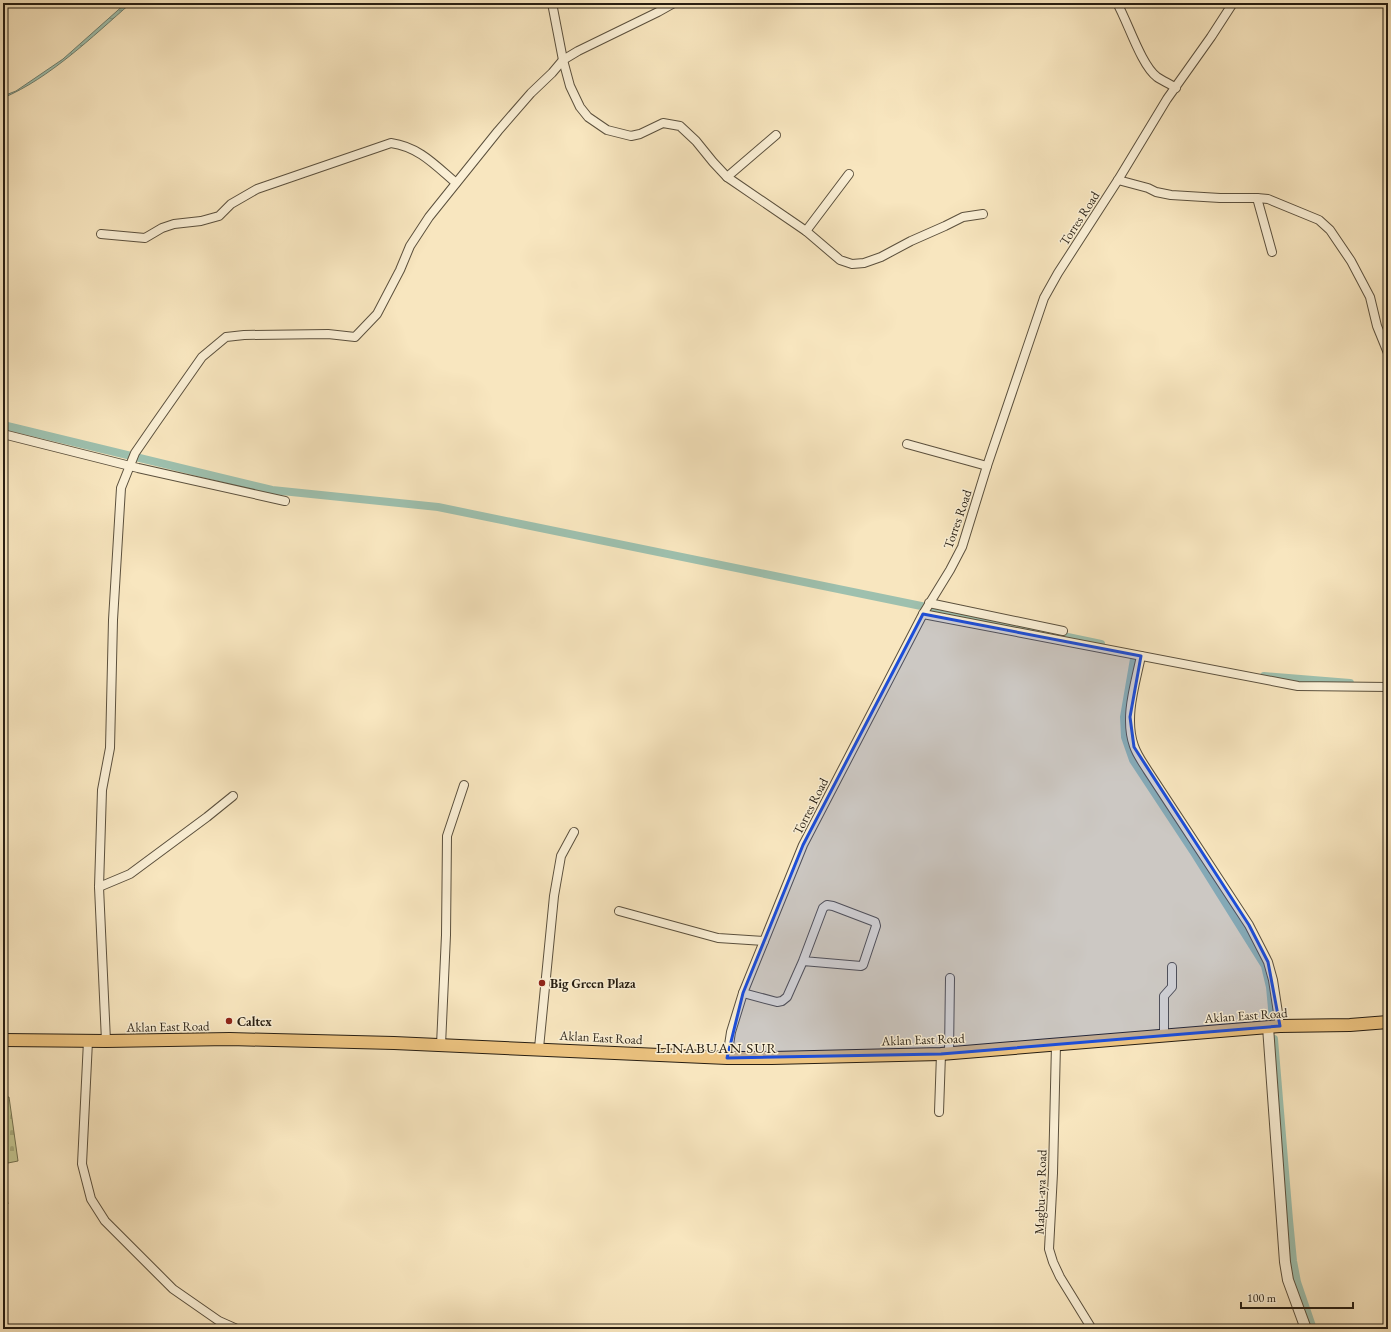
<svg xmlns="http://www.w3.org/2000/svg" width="1391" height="1332" font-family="'EB Garamond',serif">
	<defs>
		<pattern id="cemetery-stones" width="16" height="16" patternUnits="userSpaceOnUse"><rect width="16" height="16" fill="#c2c48f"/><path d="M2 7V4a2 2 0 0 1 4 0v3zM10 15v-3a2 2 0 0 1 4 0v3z" fill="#a7a87a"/></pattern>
		<pattern id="water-ripples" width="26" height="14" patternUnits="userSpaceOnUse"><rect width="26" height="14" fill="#9ec0ae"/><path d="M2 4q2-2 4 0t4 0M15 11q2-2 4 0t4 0" fill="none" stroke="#819b8c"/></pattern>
	</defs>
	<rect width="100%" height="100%" fill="#f8e6bf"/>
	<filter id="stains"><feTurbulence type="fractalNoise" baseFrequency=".005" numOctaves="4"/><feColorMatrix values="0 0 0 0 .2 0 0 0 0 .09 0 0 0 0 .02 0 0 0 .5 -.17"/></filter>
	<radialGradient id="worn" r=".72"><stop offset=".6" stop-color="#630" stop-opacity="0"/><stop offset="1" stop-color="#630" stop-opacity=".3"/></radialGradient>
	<!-- cemetery -->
	<g fill="url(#cemetery-stones)" stroke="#747150">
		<path d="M3,1097h6l9,64 -15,3z"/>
		<path d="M3,1176l5,28 -5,1z"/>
	</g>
	<!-- water -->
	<path fill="url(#water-ripples)" stroke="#6e7f70" d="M126,3h5c-39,34 -81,75 -128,95v-2l13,-5 47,-32z"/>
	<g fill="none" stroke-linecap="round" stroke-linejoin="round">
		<!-- canal -->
		<g stroke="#9ec0ae" stroke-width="8">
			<path d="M3,425l269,65 166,17 493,101 170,36"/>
			<path d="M1134,659l-10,58 1,20 8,23 60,91 72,115 5,21 3,32"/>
			<path d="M1264,676l86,7"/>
			<path d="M1274,1039l15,181 4,41 4,21 16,47"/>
		</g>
		<!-- minor casing -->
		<g stroke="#5b503d" stroke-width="10">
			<g id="minor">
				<path d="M552,3l11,57 7,26 10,21 8,10 19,13 24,6 9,-2 23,-11 17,3 16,15 17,21 14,15 79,54 34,29 12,4 12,-1 17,-6 30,-16 34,-15 18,-9 20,-3"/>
				<path d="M1117,3c11,19 24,62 40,74 6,4 13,7 19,11"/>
				<path d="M727,177l49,-42"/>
				<path d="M1118,180l30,8 8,4 15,3 49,3h37l11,1 51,21 11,10 21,31 19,36 7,29 11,27"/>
				<path d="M1257,198l15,54"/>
				<path d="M806,231l43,-57"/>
				<path d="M101,234l44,4 17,-10 12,-4 27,-3 18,-5 12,-12 26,-15 134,-46c28,4 44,22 65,40"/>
				<path d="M3,434l135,34 147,33"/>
				<path d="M907,444l80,22"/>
				<path d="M929,603l134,28"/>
				<path d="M923,614l375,72 90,1"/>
				<path d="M1141,656c-6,29 -17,62 -7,90 3,9 9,17 14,25l101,154 19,37 5,18 7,46"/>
				<path d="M99,887l31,-13 77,-57 26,-21"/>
				<path d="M619,911l99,27 46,3"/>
				<path d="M743,993l34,9 5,-1 5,-4 16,-36 20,-53 4,-3 6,1 42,16 1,4 -13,39 -2,1 -58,-5"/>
				<path d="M1164,1036v-40l8,-9v-20"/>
				<path d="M88,1041l-6,123 9,35 14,22 68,68 46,32 18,8"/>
				<path d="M106,1041l-7,-154 3,-97 8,-42 3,-128 8,-132 14,-35 20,-29 47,-67 24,-20 18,-2 84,-1 27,3 22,-23 23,-44 10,-24 19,-29 69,-86 33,-38 21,-20 11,-13 15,-9 80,-39 16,-9"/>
				<path d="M1056,1044l-3,129 -4,76 4,13 7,15 32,52"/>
				<path d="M441,1045l5,-110 1,-99 17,-51"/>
				<path d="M539,1048l15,-152 7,-40 13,-24"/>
				<path d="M949,1053l1,-75"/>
				<path d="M727,1058l4,-26 12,-39 60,-148 120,-231 27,-44 12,-23 25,-81 57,-168 14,-25 60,-93 49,-81 44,-62 22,-34"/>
				<path d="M939,1112l2,-58"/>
			</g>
		</g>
		<!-- tertiary casing -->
		<g stroke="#5b503d" stroke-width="12">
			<path id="tertiary" d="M1268,1027l17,235 3,18 18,49"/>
		</g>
		<!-- primary casing -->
		<g stroke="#271e12" stroke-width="14">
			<path id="primary" d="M3,1040l103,1 124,-2 164,4 333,15h45l169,-4 339,-28 70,-1 38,-3"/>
		</g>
		<!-- minor -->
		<use href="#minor" stroke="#faefd5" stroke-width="8"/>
		<!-- tertiary -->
		<use href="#tertiary" stroke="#faefd5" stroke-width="10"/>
		<!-- primary -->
		<use href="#primary" stroke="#ecc380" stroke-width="12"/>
	</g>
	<!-- marked area -->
	<path fill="#1d4ed8" fill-opacity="0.2" stroke="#1d4ed8" stroke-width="3" stroke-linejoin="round" d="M923,614l218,42 -11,61 4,30 115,178 19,37 12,64 -339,28 -214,4 16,-65 60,-148z"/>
	<!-- markers -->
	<g fill="#8f2418" stroke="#faefd5" stroke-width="1.5">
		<circle cx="542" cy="983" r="4"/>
		<circle cx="229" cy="1021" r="4"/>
	</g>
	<g text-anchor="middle" stroke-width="3" stroke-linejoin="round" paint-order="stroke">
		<!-- street labels -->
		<g font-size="13" fill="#271e12" stroke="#faefd5">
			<text transform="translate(1079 218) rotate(-57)" y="5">Torres Road</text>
			<text transform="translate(957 519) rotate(-71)" y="5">Torres Road</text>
			<text transform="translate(810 806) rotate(-63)" y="5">Torres Road</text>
			<text transform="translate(1246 1015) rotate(-4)" y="5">Aklan East Road</text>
			<text transform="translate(168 1026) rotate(-1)" y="5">Aklan East Road</text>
			<text transform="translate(601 1037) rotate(3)" y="5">Aklan East Road</text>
			<text transform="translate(923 1039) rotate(-2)" y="5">Aklan East Road</text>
			<text transform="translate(1040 1192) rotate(-88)" y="5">Magbu-aya Road</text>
		</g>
		<!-- poi labels -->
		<g font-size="13" font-weight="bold" fill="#271e12" stroke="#faefd5" text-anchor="start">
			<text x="550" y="988">Big Green Plaza</text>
			<text x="237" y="1026">Caltex</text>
		</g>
		<!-- quarter labels -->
		<g font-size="15" letter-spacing="1" fill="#271e12" stroke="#faefd5">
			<text x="717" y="1053">LINABUAN SUR</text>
		</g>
	</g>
	<!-- margin -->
	<rect width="1391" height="1332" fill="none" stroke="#f8e6bf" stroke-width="16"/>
	<rect x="4" y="4" width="1383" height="1324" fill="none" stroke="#271e12" stroke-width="2"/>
	<rect x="8" y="8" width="1375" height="1316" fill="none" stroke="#271e12"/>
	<!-- scale -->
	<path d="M1241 1302v6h112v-6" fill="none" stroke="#271e12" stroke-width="2"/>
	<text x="1247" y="1302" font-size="12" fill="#271e12" stroke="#faefd5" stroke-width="3" paint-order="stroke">100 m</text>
	<rect width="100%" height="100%" filter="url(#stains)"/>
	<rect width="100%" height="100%" fill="url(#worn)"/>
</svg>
